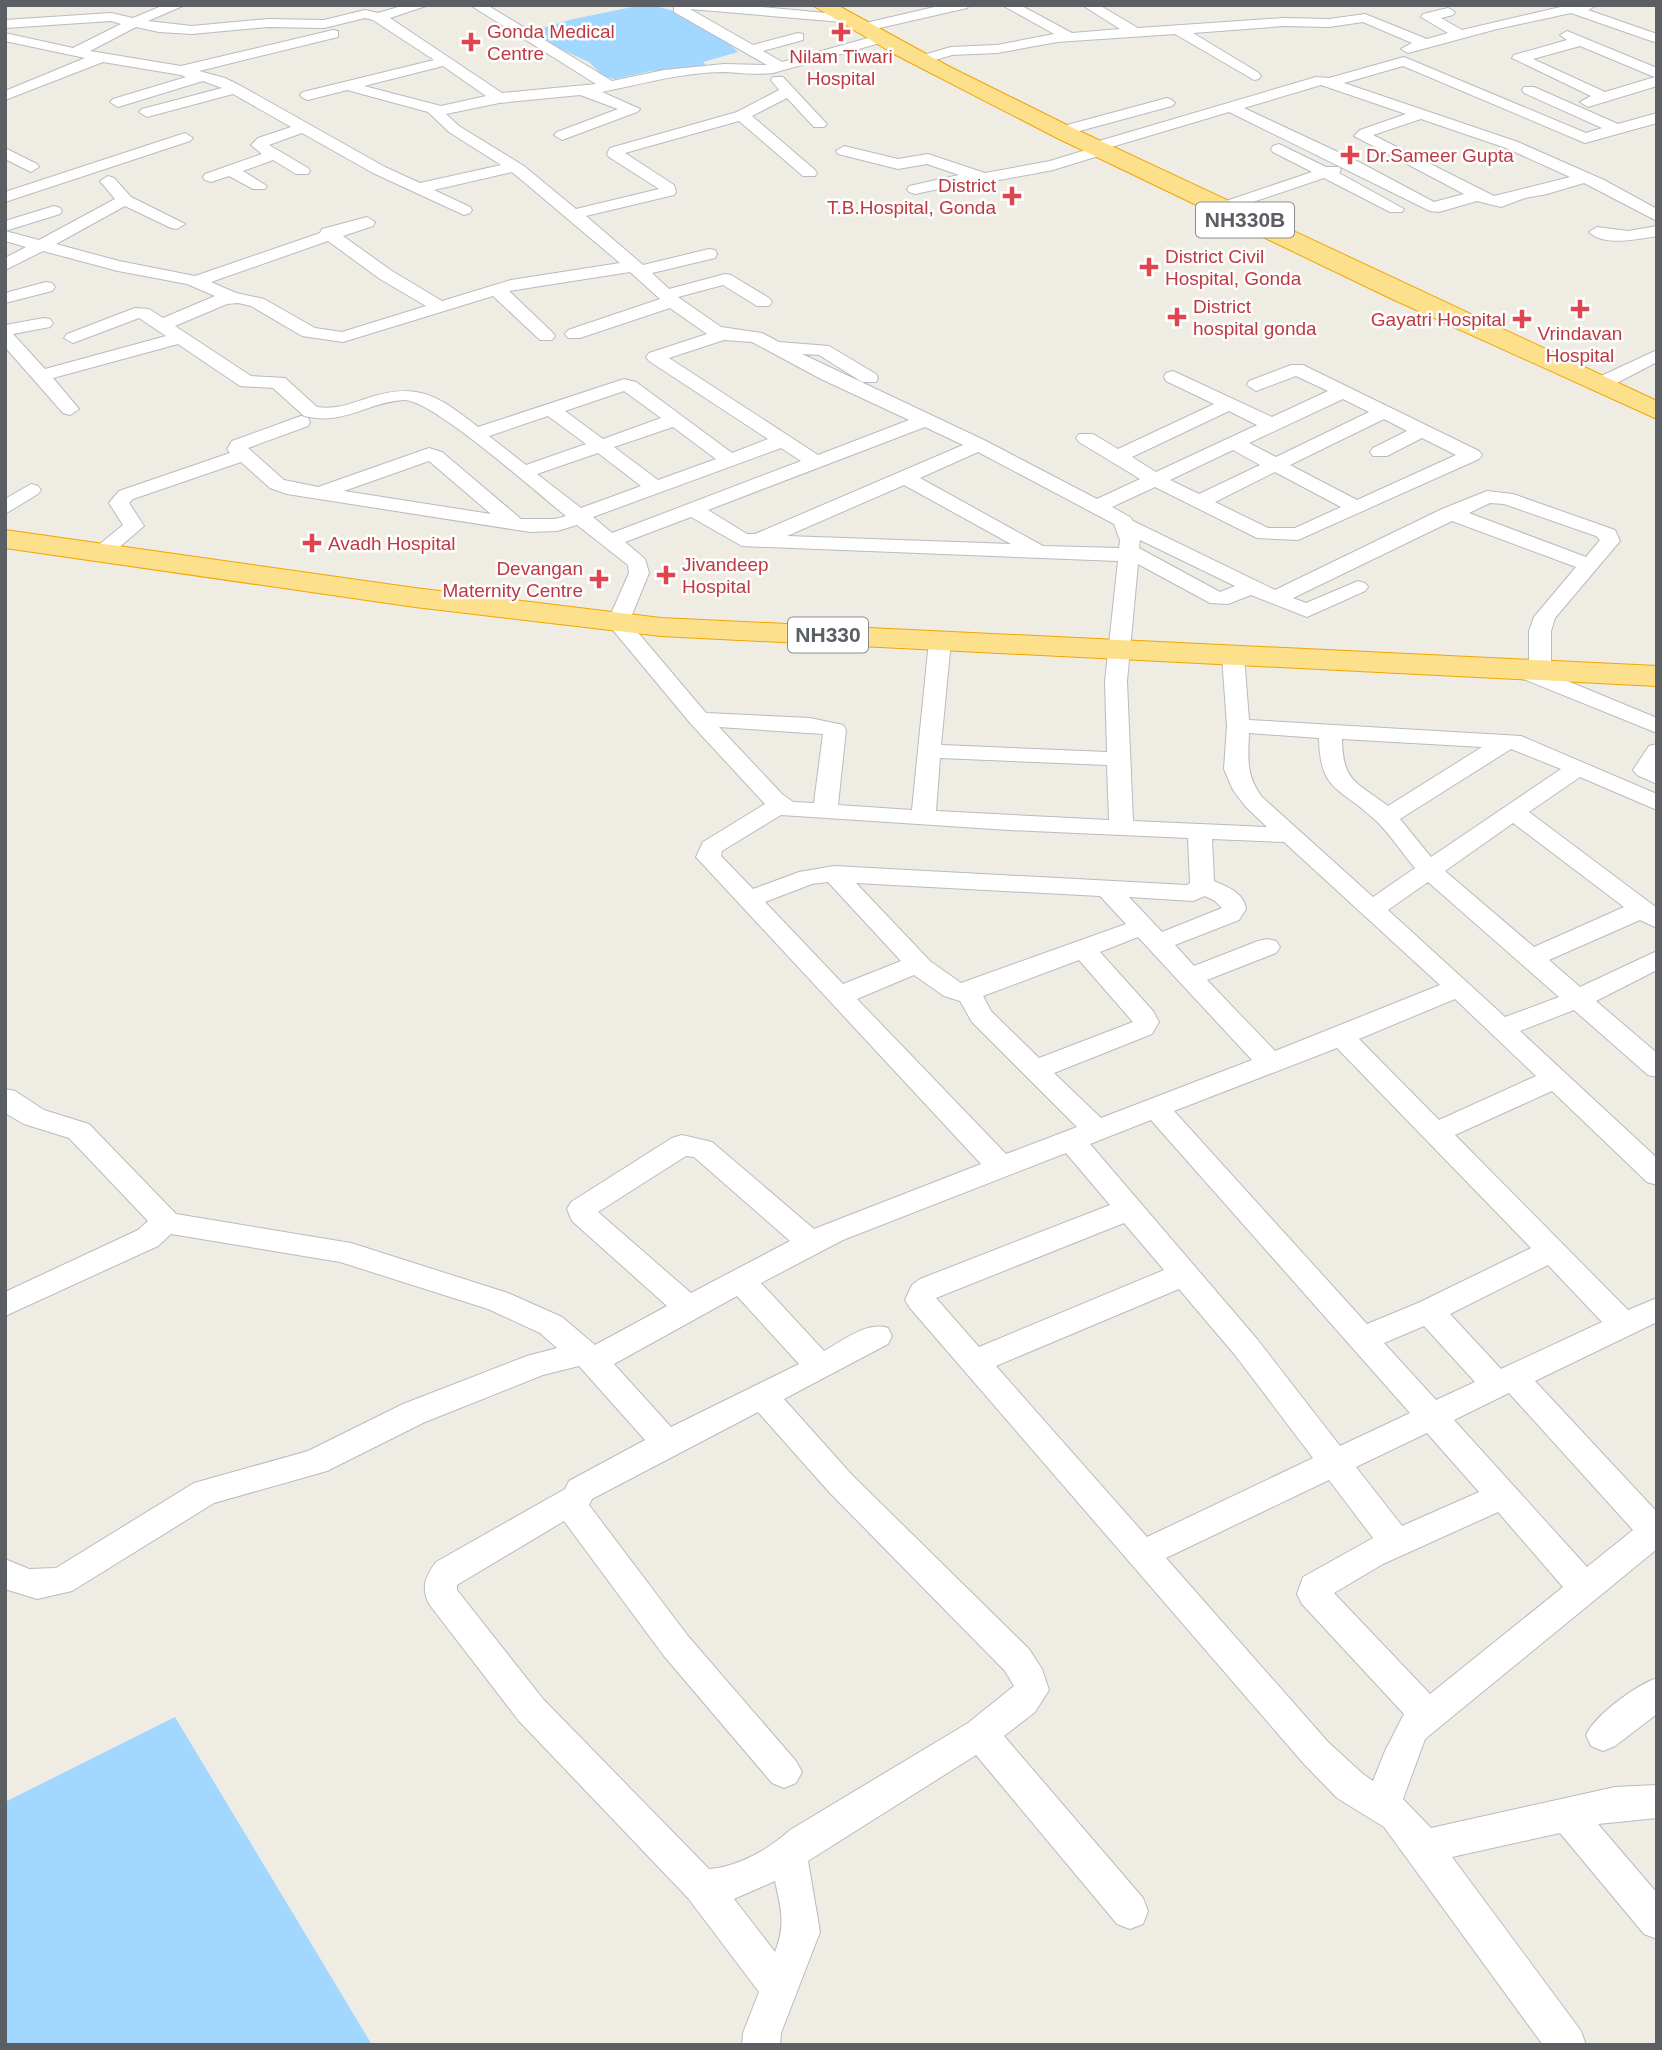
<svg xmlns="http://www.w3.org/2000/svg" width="1662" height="2050" font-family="Helvetica,sans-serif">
	<rect width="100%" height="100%" fill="#eeece3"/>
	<!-- water -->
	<g fill="#a2d7ff">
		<path d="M642,5c33,0 74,25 96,47l-35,10 3,3 -8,4 -47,2 -36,8 -12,-3 -14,-14 -35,-16 -18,-16 33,-10z"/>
		<path d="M175,1717l197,328h-367v-243z"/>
	</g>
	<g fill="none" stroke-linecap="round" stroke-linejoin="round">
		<!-- minor casing -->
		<g stroke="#b8bbc0" stroke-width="2">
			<g id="minor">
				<path d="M164,5h21l-37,16 44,5 76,-7 56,1 41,-10 13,3 27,-8h24l-39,13 112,75 94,-9 -126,-79h17l125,76 52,-11 60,-6 43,1 -93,-53v-6l67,-1 106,10v6l-5,1 -152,-13 63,36 45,-12 5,1v6l-40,11 19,11 104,-29 7,4 -2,3 -118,33c-17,2 -32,0 -48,-1 -42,0 -83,12 -123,20l38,17 -3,3 -75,28 -8,-5 3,-3 61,-23 -38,-14 -81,8 -53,11 13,12 65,40 52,43 83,-20 -50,-32 -2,-3 3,-6 127,-36 42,-22 -8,-10 2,-3h10l41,44 3,3 -3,3h-10l-27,-29 -35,18 63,54 2,3 -2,3h-12l-64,-55 -114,32 49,32 2,7 -2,3 -88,21 57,49 66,-16 6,1 2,4 -2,4 -63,15 17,16 56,-15 6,1 38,23 3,4 -3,4h-12l-34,-21 -45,12 43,30 41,6 17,9 50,4 47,28 2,4 -2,4h-14l-43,-27 -17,-1 184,87 111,58 43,-20 -61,-37 -3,-4 3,-4h14l25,15 96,-45 -48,-23 -2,-4 2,-4 7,-2 99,46 56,-26 -32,-15 -40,15 -9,-6 2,-4 42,-16h12l176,86 3,4 -3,4 -181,81 -41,-2 -102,-51 -43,20 18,10 3,4 142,69 167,-81 45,-18 26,3 102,36 5,11 -65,77 -4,13v38l-3,4 109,45v15l-146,-59 -3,-5 3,-5 8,-2 10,3v-34l5,-14 42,-50 -124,-46 -159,77 13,5 52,-22 7,2 3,4 -3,4 -58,26 -56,-22 -23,9 -18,-1 -72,-39 -11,117 6,140 134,6 -21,-20 -13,-17 -9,-21 3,-43 -5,-70 3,-5h16l3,5 5,64 272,16 136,58v16l-77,-33 -51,35 128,96v20l-17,-8 -91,40 31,27 77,-36v19l-61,31 61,52v24l-9,-2 -74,-65 -54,21 137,127v27l-10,-3 -95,-91 -97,44 173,175 29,-12v24l-122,59 122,131v37l-232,190 -22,60 28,29 184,-41 42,-2v33l-59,6 59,69v46l-13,-5 -84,-101 -108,24 129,174 5,14h-43l-159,-218 -47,-29 -33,-34 -394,-456 -5,-8 7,-15 8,-6 190,-74 -44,-52 -223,87 -82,43 63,68c19,-10 42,-30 64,-23l4,8 -4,8 -104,55 68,76 177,174 13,20 7,21 -14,22 -31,24 139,162 5,13 -5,13 -13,5 -13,-5 -141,-169 -168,106 12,71 -39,101 -1,12h-38l1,-12 16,-41 -71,-94 -169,-177 -90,-117c-8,-17 -4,-27 7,-42l129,-73 4,-8 76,-41 -66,-74 -36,9 -118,47 -98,49 -113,32 -142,88 -35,8 -32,-10v-30l24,10 27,-1 138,-85 114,-32 95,-47 124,-48 30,-8 -17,-15 -52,-24 -148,-47 -169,-28 -13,12 -153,70v-24l133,-62 10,-9 -79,-83 -45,-14 -19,-11v-24l10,2 29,19 45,14 87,90 175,29 157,50 54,24 33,28 72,-39 -95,-85 -5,-12 4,-7 101,-64 10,-3 30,7 102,87 167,-65 -285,-307 7,-15 62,-38 -74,-80 -84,-101 22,-50 -1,-8 -51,-40 -20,6 -27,1 -243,-38 -17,-6 -29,-26 -108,37 -4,4 15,23 -35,30h-14l-3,-4 3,-4 28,-23 -14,-22 10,-12 111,-38 -3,-4 5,-8 69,-25 7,2 2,4 -2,4 -60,22 36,32 34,7 111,-39 13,4 79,67h34l11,-3c-28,-22 -134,-117 -162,-116 -37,2 -59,26 -100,16l-31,-28 -33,-2 -62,-42 -125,34 26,31 -9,6 -7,-2 -58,-66v-22l39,-7 6,1 3,4 -3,4 -37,7 32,35 121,-33 -27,-18 -66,25 -9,-5 3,-4 68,-26 14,1 14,9 52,-22 -28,-12 -69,-13 -75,-20 -38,19v-12l21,-11 -21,-6v-10l34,9 76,-41 -15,-18 8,-5 6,2 17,19 54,27 -8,5 -6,-1 -46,-22 -69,38 63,17 76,15 125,-43 2,-4 45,-12 8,5 -2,4 -30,10 49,35 50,30 69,-21 109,-17 -108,-91 -78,18 36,17 2,3 -2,3 -6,2 -91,-42 -71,-40 -33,12 39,23 2,3 -2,3h-12l-23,-14 -30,11 24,15 -2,3h-12l-24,-13 -18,6 -6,-2 -2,-3 2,-3 57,-20 -11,-9 7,-7 33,-11 -58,-33 -86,23 -8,-5 3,-3 80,-21 -19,-7 -85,26 -8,-5 3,-3 73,-22 -5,-2 -78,-13 -98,38v-9l80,-33 -80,-17v-8l68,15 48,-24 -10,-3 -106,7v-8l106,-7 22,5zM365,18l8,2 61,40 -131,32 -3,3 3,3 5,2 39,-10 81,22 21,20 52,33 -81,18 -35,-16 -144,-81 -16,-8 -26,-7 139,-34v-6l-5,-1 -152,36 -91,-15 46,-24 23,5 33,2 76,-7 56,1zM443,66l43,30 -45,10 -77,-20zM328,241l52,38 46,27 -84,26 -27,-4 -51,-29 -28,-6 -25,-11zM630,272l30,27 -92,31 -3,4 3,4h12l90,-30 37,26 -58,19 -3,4 3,4 119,78 -36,14 -96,-71 -12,-3 -146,48c-41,-32 -61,-46 -113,-28 -16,5 -31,11 -48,8l-32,-29 -34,-2 -76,-50 52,-22 11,-1 13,3 51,30 41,6 150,-46 47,44h12l3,-4 -3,-4 -43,-41zM724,340l28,2 69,37 88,41 -91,35 -149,-97zM624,391l37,27 -58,21 -38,-28zM1343,399l26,13 -93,45 -27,-14zM1229,411l28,14 -101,47 -24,-15zM548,416l38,28 -60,21 -37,-29zM1384,419l23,12 -34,17 -3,4 3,4h14l35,-18 34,17 -99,45 -67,-35zM673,427l43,32 -58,21 -44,-33zM925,427l38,18 -208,89h-8l-39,-24zM781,448l20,13 -189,72 -19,-16zM1233,450l27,15 -61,29 -29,-14zM978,452l136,72 6,16 -1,8 -76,-2 -123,-68zM598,453l43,33 -60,22 -44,-34zM429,461l62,53 -147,-23zM1275,472l66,35 -46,21h-27l-53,-26zM904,485l107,59 -224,-8zM1490,503l14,1 92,32 4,4 -14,17 -117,-44zM691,517l51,29 376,15 -13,120 2,71 -166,-7 10,-104 -3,-5h-16l-3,5 -17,169 -74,-5 8,-75 -3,-5 -33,-7 -104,-5 -77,-91 20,-49 -4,-14 -20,-17zM1140,540l95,46 -15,6 -81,-44zM719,727l104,7 -9,69 -21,-1 -11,-8zM1249,733l70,5c1,53 19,48 54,80 16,14 28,34 42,50l-42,29 -111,-100c-16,-21 -14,-38 -13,-64zM1342,739l140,8 -94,59c-32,-25 -45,-23 -46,-67zM1511,749l50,20 -130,88 -31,-38zM940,758l167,7 2,55 -173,-9zM781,815l228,15 179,8 2,45 -3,2 -353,-19 -35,6 -46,17 -32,-33 1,-5zM1513,823l111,84 -90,40 -89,-76zM1212,839l72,3 156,143 -165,66 -68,-71 69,-27 4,-6 -4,-6 -9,-2 -9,2 -64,25 -19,-21 64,-25 7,-11c-2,-16 -18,-22 -32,-28zM828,882l73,79 -58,23 -78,-82 47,-18zM1428,882l131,115 -54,20 -117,-107zM856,883l244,13 26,28 -165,59 -31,-22zM1205,896l10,5 7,7 -60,24 -33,-35 64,4zM1138,937l114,123 -151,58 -47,-45 98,-39 7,-12 -6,-11 -53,-59zM1079,960l54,62 -94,36 -48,-47 -8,-15zM914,975l30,21 16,5 12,21 105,105 -71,27 -149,-155zM1455,999l81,77 -97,44 -80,-81zM1337,1048l194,200 -113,55 -51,21 -193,-213zM1151,1120l259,293 -70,33 -83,-107 -167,-195zM686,1156l8,1 96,84 -99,52 -93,-81zM1124,1223l40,47 -185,77 -43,-49zM1548,1265l54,57 -101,47 -51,-55zM1179,1289l56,66 78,103 -166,79 -151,-171zM737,1296l62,68 -128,63 -57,-63zM1424,1326l51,56 -39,18 -52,-57zM1509,1393l124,137 -46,37 -133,-147zM758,1412l72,81 175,178 9,15 -46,37 -178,107c-21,19 -52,37 -81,39l-166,-170 -86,-109v-5l107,-64 100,135 108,127 12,5 12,-5 6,-11 -6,-11 -108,-125 -99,-131 3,-6zM1427,1433l52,59 -77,34 -46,-59zM1329,1480l44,58 -70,39 -6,17 5,10 102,110 -19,37 -12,30 -10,-7 -35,-32 -162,-184zM1498,1512l65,75 -133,107 -96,-101 49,-29zM775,1881c6,28 11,43 0,71l-41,-53z"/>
				<path d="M943,5h26l-2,3 -105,24 -7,-4 2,-3z"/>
				<path d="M1002,5h18l52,28 48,-4 -38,-24h17l39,23 146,-10 45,1 36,-5 62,25 21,-6 -27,-16 2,-3 25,-6 7,4 -2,3 -12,3 21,12 107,-25h28l-9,5 69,24v9l-86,-30 -74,16 -89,24 -7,-4 11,-6 -49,-21 -34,5 -45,-1 -91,7 66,40 2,3 -2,3 -5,1 -79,-46 -118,8 -60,11 -45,2 -24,7 -7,-4 2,-3 28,-8 46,-2 57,-11z"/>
				<path d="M1567,31l90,37v18l-69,21 -8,-5 11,-6 -79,-38 2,-3 53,-15 -7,-5zM1580,46l72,30 3,1 -50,15 -72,-33z"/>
				<path d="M1404,57l182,76 16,-5 -78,-35 -2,-3 2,-3h10l84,37 39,-11v10l-72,20 -182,-77 -59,17 174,59 86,38 53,29v12l-73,-38 -37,11 -22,4 -24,9 -24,-6 -38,11 -9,-1 -201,-99 -121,36v5l-55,17 -69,13 -8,-2 -61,13 -6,-2 -2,-3 2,-3 50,-11 -32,-11 -29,5 -60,-15 -2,-3 8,-5 54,13 30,-5 57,19 65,-12 49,-15v-5l217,-64 13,1zM1321,85l85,29 -46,16 -6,6 110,58 -30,8 -77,-41 -113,-53zM1421,119l85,29 64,29 -76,19 -121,-61z"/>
				<path d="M1167,98l5,2 3,3 -3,3 -100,27 -8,-5 3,-3z"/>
				<path d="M185,133l8,5 -3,3 -185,61v-10z"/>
				<path d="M1279,144l47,23h13l2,3 -2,3 65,36 -2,3h-12l-66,-34 -89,30h-12l-2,-3 2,-3 89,-30 -39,-20 -2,-3 2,-3z"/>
				<path d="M5,148l32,16 2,3 -8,5 -26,-13z"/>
				<path d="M54,206l6,2 2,3 -2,3 -55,17v-10z"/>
				<path d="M1657,226v10c-19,3 -53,11 -68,-4l8,-5 31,4z"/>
				<path d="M46,282l6,1 3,4 -3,4 -47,12v-10z"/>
				<path d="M1657,350v12l-44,23h-14l-2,-4 2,-4z"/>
				<path d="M31,484l7,2 3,4 -3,4 -33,20v-15z"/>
				<path d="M1657,744v40l-20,-9 -4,-5 16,-24z"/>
				<path d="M1657,1678v36l-42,32 -12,5 -12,-5 -5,-11c9,-20 50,-50 71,-57z"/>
			</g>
		</g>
		<!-- highway casing -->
		<g stroke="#f1a600" stroke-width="2">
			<g id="highway">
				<path d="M812,5h25l113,62 123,61 584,273v18l-265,-120 -335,-161 -163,-84z"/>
				<path d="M5,530l410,58 246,30 996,48v20l-996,-50 -246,-29 -410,-59z"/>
			</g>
		</g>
		<!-- minor -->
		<use href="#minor" fill="#fff" fill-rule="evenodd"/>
		<!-- highway -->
		<use href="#highway" fill="#fde08c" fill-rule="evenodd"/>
	</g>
	<!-- markers -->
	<g fill="#e0444e" stroke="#fff" stroke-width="2.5">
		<path d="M837.5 21.5h7v7h7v7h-7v7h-7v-7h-7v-7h7z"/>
		<path d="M467.5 31.5h7v7h7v7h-7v7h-7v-7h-7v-7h7z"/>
		<path d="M1346.5 144.5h7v7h7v7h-7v7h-7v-7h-7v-7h7z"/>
		<path d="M1008.5 185.5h7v7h7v7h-7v7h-7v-7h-7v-7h7z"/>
		<path d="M1145.5 256.5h7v7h7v7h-7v7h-7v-7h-7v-7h7z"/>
		<path d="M1576.5 298.5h7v7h7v7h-7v7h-7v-7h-7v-7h7z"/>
		<path d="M1173.5 306.5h7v7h7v7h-7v7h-7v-7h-7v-7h7z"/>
		<path d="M1518.5 308.5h7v7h7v7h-7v7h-7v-7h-7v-7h7z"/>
		<path d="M308.5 532.5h7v7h7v7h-7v7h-7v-7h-7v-7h7z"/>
		<path d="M662.5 564.5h7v7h7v7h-7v7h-7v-7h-7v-7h7z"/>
		<path d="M595.5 568.5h7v7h7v7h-7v7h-7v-7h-7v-7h7z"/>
	</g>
	<g text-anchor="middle" stroke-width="5" stroke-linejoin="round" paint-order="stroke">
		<!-- far-health labels -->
		<g font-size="19" fill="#be3a42" stroke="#fff" text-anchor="start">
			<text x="487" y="38">Gonda Medical<tspan x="487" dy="22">Centre</tspan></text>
			<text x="841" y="63" text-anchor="middle">Nilam Tiwari<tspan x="841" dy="22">Hospital</tspan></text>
			<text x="1366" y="162">Dr.Sameer Gupta</text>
			<text x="996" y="192" text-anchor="end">District<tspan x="996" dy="22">T.B.Hospital, Gonda</tspan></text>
			<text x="1165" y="263">District Civil<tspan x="1165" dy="22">Hospital, Gonda</tspan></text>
			<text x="1193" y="313">District<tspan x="1193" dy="22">hospital gonda</tspan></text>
			<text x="1506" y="326" text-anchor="end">Gayatri Hospital</text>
			<text x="1580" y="340" text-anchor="middle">Vrindavan<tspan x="1580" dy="22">Hospital</tspan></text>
			<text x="328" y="550">Avadh Hospital</text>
			<text x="682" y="571">Jivandeep<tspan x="682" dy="22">Hospital</tspan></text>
			<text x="583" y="575" text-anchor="end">Devangan<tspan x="583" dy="22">Maternity Centre</tspan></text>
		</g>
		<!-- shield labels -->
		<g fill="#fff" stroke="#8c8f92" stroke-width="2">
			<rect x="1196" y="202.5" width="98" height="35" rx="5"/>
			<rect x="788" y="617.5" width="80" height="35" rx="5"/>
		</g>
		<g font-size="21" font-weight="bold" fill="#5b5f64">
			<text x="1245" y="227">NH330B</text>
			<text x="828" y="642">NH330</text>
		</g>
	</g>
	<!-- border -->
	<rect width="1662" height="2050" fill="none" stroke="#5b5f64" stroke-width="14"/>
</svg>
